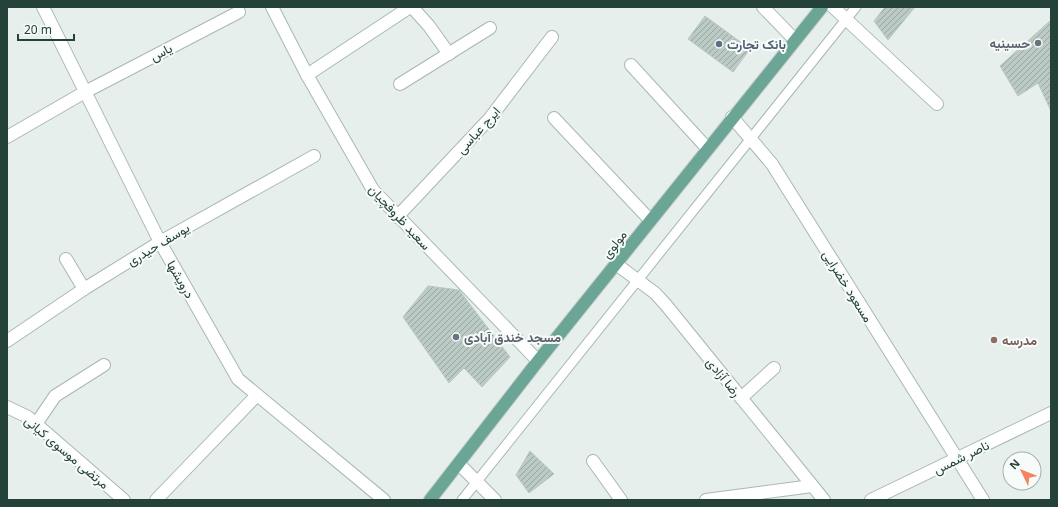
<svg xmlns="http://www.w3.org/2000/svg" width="1058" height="507" font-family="'Noto Sans',Vazirmatn,sans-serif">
	<defs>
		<pattern id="building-hatch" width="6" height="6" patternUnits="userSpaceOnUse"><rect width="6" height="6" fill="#bbcac4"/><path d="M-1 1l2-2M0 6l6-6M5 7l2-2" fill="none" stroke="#98a6a0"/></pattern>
	</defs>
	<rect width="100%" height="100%" fill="#e6efeb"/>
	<!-- building -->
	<g fill="url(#building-hatch)" stroke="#b8c9c2">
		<path d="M885,7h30l-27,33 -14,-19z"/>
		<path d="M705,16l45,33 -17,23 -45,-33z"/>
		<path d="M1051,20v91l-13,-28 -20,13 -18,-30z"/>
		<path d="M428,286l31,4 51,67 -28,30 -18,-19 -15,15 -46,-66z"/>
		<path d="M530,451l24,23 -25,19 -13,-18z"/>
	</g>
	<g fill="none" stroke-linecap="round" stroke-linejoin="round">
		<!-- lane casing -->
		<g stroke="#a8b8b2" stroke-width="11">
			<path id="lane" d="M462,500l394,-493"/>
		</g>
		<!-- street casing -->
		<g stroke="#a8b8b2" stroke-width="14">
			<g id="street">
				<path d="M43,7l117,235 78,137 146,121"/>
				<path d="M272,7l35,68 66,115 165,171"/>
				<path d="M412,7l17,19 20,28"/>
				<path d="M763,7l32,33"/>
				<path d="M833,7l104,97"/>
				<path d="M631,65l76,83"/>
				<path d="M307,75l103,-68"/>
				<path d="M400,84l90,-56"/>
				<path d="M732,117l40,47 211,336"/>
				<path d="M554,118l96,102"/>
				<path d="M7,137l78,-45 154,-80"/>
				<path d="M397,217l93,-99 62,-81"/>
				<path d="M66,259l18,30"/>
				<path d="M616,264l39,29 11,12 158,195"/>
				<path d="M7,341l77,-52 76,-47 154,-86"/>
				<path d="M741,398l33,-30"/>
				<path d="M7,407l21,10 96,83"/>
				<path d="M36,424l19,-28 49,-31"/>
				<path d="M593,461l28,39"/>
				<path d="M459,464l36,36"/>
				<path d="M156,500l101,-105"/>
				<path d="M706,500l106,-14"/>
				<path d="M871,500l180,-87"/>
			</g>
		</g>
		<!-- primary casing -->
		<g stroke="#c2cac8" stroke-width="14">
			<path id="primary" d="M430,500l108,-139 284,-354"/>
		</g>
		<!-- lane -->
		<use href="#lane" stroke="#fff" stroke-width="9"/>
		<!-- street -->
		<use href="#street" stroke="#fff" stroke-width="12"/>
		<!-- primary -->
		<use href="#primary" stroke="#6aa596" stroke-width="12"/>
	</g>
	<!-- markers -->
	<g fill="#6b7280" stroke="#f7fbf9" stroke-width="1.5">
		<circle cx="1038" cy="43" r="4"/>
		<circle cx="456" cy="337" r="4"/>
	</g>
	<circle fill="#5c6f8a" stroke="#f7fbf9" stroke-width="1.5" cx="719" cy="44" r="4"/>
	<circle fill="#8d6e63" stroke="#f7fbf9" stroke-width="1.5" cx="994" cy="340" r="4"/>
	<g text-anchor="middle" stroke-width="4" stroke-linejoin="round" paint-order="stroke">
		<!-- worship labels -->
		<g font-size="13" font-weight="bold" fill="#5b616d" stroke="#f7fbf9" text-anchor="end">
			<text x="1030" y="48">حسینیه</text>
			<text x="464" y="342" text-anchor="start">مسجد خندق آبادی</text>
		</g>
		<!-- service labels -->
		<g font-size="13" font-weight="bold" fill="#4e5e75" stroke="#f7fbf9" text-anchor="start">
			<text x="727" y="49">بانک تجارت</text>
		</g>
		<!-- street labels -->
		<g font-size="13" fill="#24423a" stroke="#f7fbf9">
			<text transform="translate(161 52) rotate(-28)" y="5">یاس</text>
			<text transform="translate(478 130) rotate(-48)" y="5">ایرج عباسی</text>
			<text transform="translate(400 217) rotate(47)" y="5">سعید ظروفچیان</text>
			<text transform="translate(158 244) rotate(-31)" y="5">یوسف حیدری</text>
			<text transform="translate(614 244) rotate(-52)" y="5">مولوی</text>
			<text transform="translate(181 279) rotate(60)" y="5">درویشها</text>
			<text transform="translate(848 286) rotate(58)" y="5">مسعود خضرایی</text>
			<text transform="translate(724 377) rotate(51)" y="5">رضا آزادی</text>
			<text transform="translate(67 452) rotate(40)" y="5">مرتضی موسوی کیانی</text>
			<text transform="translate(961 457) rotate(-26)" y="5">ناصر شمس</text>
		</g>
		<!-- education labels -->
		<g font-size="13" font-weight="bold" fill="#785e54" stroke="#f7fbf9" text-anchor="start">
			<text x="1002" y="345">مدرسه</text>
		</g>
	</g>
	<!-- border -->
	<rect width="1058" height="507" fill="none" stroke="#24423a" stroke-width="16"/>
	<!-- north arrow -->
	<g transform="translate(1022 471) rotate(313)"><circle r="19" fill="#f7fbf9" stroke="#a3b1ad"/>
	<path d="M0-3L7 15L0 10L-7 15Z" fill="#f4845f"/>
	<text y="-6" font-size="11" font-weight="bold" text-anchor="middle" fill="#24423a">N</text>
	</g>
	<!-- scale -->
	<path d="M18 34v6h56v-6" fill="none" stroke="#24423a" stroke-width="2"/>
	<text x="24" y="34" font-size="12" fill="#24423a" stroke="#f7fbf9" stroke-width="3" paint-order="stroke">20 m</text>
</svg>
